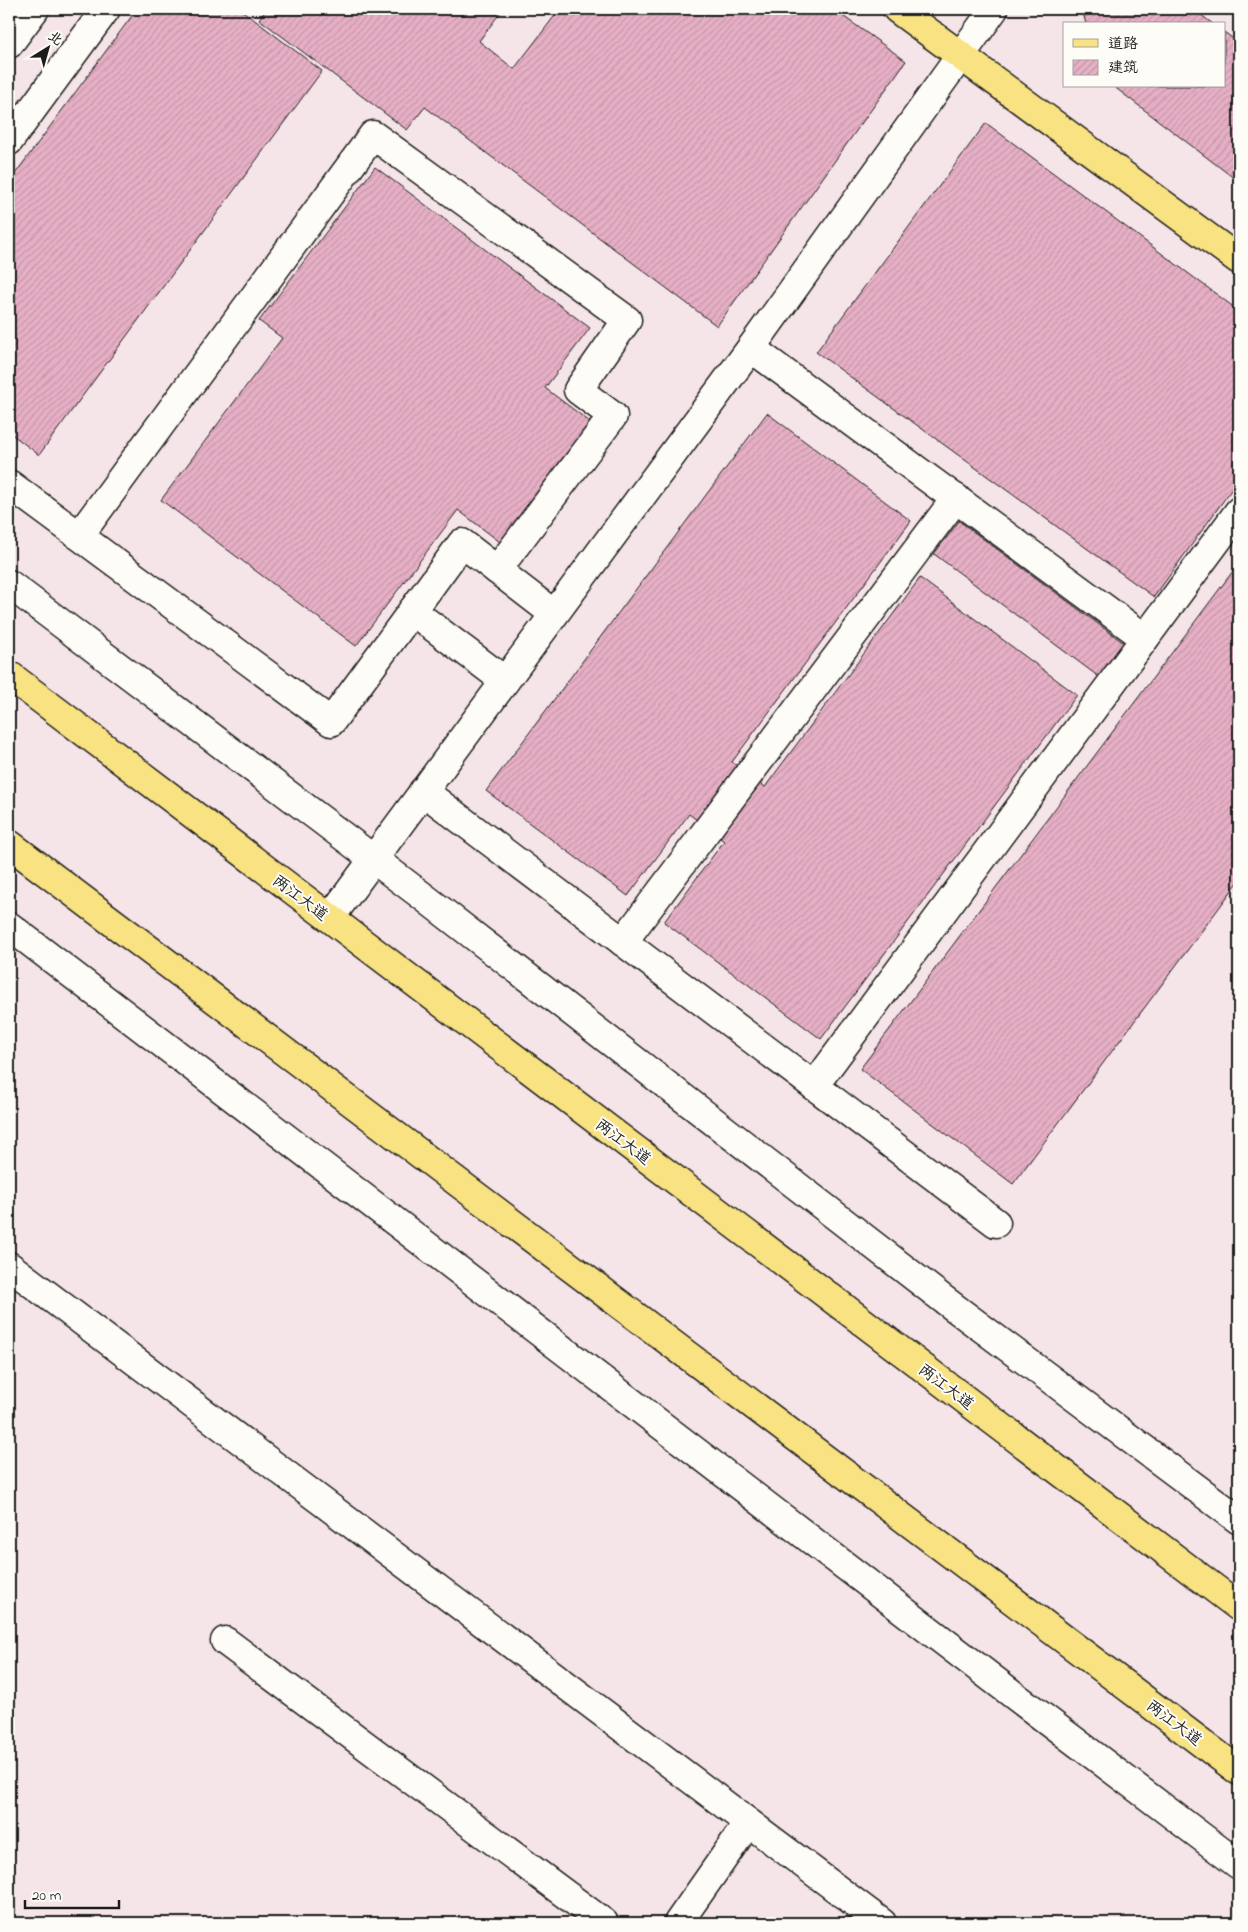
<svg xmlns="http://www.w3.org/2000/svg" width="1248" height="1932" font-family="'Indie Flower','LXGW WenKai TC',sans-serif">
	<defs>
		<pattern id="building-hatch" width="6" height="6" patternUnits="userSpaceOnUse" patternTransform="scale(1.25)"><rect width="6" height="6" fill="#e6afc5"/><path d="M-1 1l2-2M0 6l6-6M5 7l2-2" fill="none" stroke="#c596a9"/></pattern>
	</defs>
	<rect width="100%" height="100%" fill="#f6e5e8"/>
	<filter id="ink" filterUnits="userSpaceOnUse"><feTurbulence type="fractalNoise" baseFrequency=".02" numOctaves="2"/><feDisplacementMap in="SourceGraphic" scale="10" xChannelSelector="R" yChannelSelector="G"/><feConvolveMatrix kernelMatrix="1 2 1 2 8 2 1 2 1" color-interpolation-filters="sRGB"/></filter>
	<g filter="url(#ink)">
		<!-- building -->
		<g fill="url(#building-hatch)" stroke="#1c1c1c">
			<path d="M137,9h103l82,62 -283,384 -30,-23v-250z"/>
			<path d="M267,9h236l-24,32 35,28 46,-60h273l73,52 -189,265 -292,-219 -18,23 -148,-111z"/>
			<path d="M1082,9h111l20,15h-127z"/>
			<path d="M1224,32l15,11v139l-126,-96h111z"/>
			<path d="M986,123l253,188v168l-85,118 -338,-245z"/>
			<path d="M375,167l215,161 -45,60 45,34 -90,120 -42,-32 -102,136 -195,-146 121,-162 -23,-17z"/>
			<path d="M767,413l144,108 -179,241 33,25 155,-209 157,117 -256,344 -157,-117 60,-81 -35,-27 -61,82 -142,-105z"/>
			<path d="M959,521l165,122 -25,34 -165,-123z"/>
			<path d="M1239,563v318l-226,303 -153,-115z"/>
		</g>
		<g fill="none" stroke-linecap="round" stroke-linejoin="round">
			<!-- minor casing -->
			<g stroke="#1c1c1c" stroke-width="31">
				<g id="minor">
					<path d="M9,44l26,-35"/>
					<path d="M9,141l97,-132"/>
					<path d="M751,348l394,290"/>
					<path d="M9,484l322,238 131,-179 35,27 116,-154 -35,-26 49,-70 -254,-185 -294,401"/>
					<path d="M497,570l57,44"/>
					<path d="M9,584l416,314 518,401 296,221"/>
					<path d="M412,611l93,70"/>
					<path d="M423,791l573,432"/>
					<path d="M330,918l421,-570 243,-339"/>
					<path d="M9,926l1010,773 220,166"/>
					<path d="M623,942l333,-444"/>
					<path d="M814,1086l425,-575"/>
					<path d="M9,1266l873,657"/>
					<path d="M225,1641l379,282"/>
					<path d="M678,1923l70,-100"/>
				</g>
			</g>
			<!-- major casing -->
			<g stroke="#1c1c1c" stroke-width="31">
				<path id="major" d="M897,9l342,251"/>
			</g>
			<!-- highway casing -->
			<g stroke="#1c1c1c" stroke-width="31">
				<g id="highway">
					<path d="M9,675l1230,932"/>
					<path d="M9,844l1230,927"/>
				</g>
			</g>
			<!-- minor -->
			<use href="#minor" stroke="#fdfcf7" stroke-width="28"/>
			<!-- major -->
			<use href="#major" stroke="#f8e281" stroke-width="28"/>
			<!-- highway -->
			<use href="#highway" stroke="#f8e281" stroke-width="28"/>
		</g>
	</g>
	<g text-anchor="middle" stroke-width="4" stroke-linejoin="round" paint-order="stroke">
		<!-- street labels -->
		<g font-size="16" fill="#1c1c1c" stroke="#fdfcf7">
			<text transform="translate(301 897) rotate(37)" y="6">两江大道</text>
			<text transform="translate(624 1141) rotate(37)" y="6">两江大道</text>
			<text transform="translate(947 1386) rotate(37)" y="6">两江大道</text>
			<text transform="translate(1175 1722) rotate(37)" y="6">两江大道</text>
		</g>
	</g>
	<!-- margin -->
	<rect width="1248" height="1932" fill="none" stroke="#fdfcf7" stroke-width="30"/>
	<rect x="15" y="15" width="1218" height="1902" fill="none" stroke="#1c1c1c" stroke-width="2" filter="url(#ink)"/>
	<!-- legend -->
	<rect x="1063" y="22" width="162" height="65" fill="#fdfcf7" stroke="#a3a29f"/>
	<rect x="1073" y="39" width="25" height="8" fill="#f8e281" stroke="#a3a29f"/>
	<text x="1108" y="48" font-size="15" fill="#1c1c1c">道路</text>
	<rect x="1073" y="60" width="25" height="15" fill="url(#building-hatch)" stroke="#a3a29f"/>
	<text x="1108" y="72" font-size="15" fill="#1c1c1c">建筑</text>
	<!-- north arrow -->
	<g transform="translate(48 48) rotate(37)" stroke="#fdfcf7" stroke-width="4" paint-order="stroke">
	<path d="M0-4L9 19L0 12L-9 19Z" fill="#1c1c1c"/>
	<text y="-8" font-size="14" font-weight="bold" text-anchor="middle" fill="#1c1c1c">北</text>
	</g>
	<!-- scale -->
	<path d="M25 1900v8h94v-8" fill="none" stroke="#1c1c1c" stroke-width="2.5"/>
	<text x="32" y="1900" font-size="15" fill="#1c1c1c" stroke="#fdfcf7" stroke-width="4" paint-order="stroke">20 m</text>
</svg>
